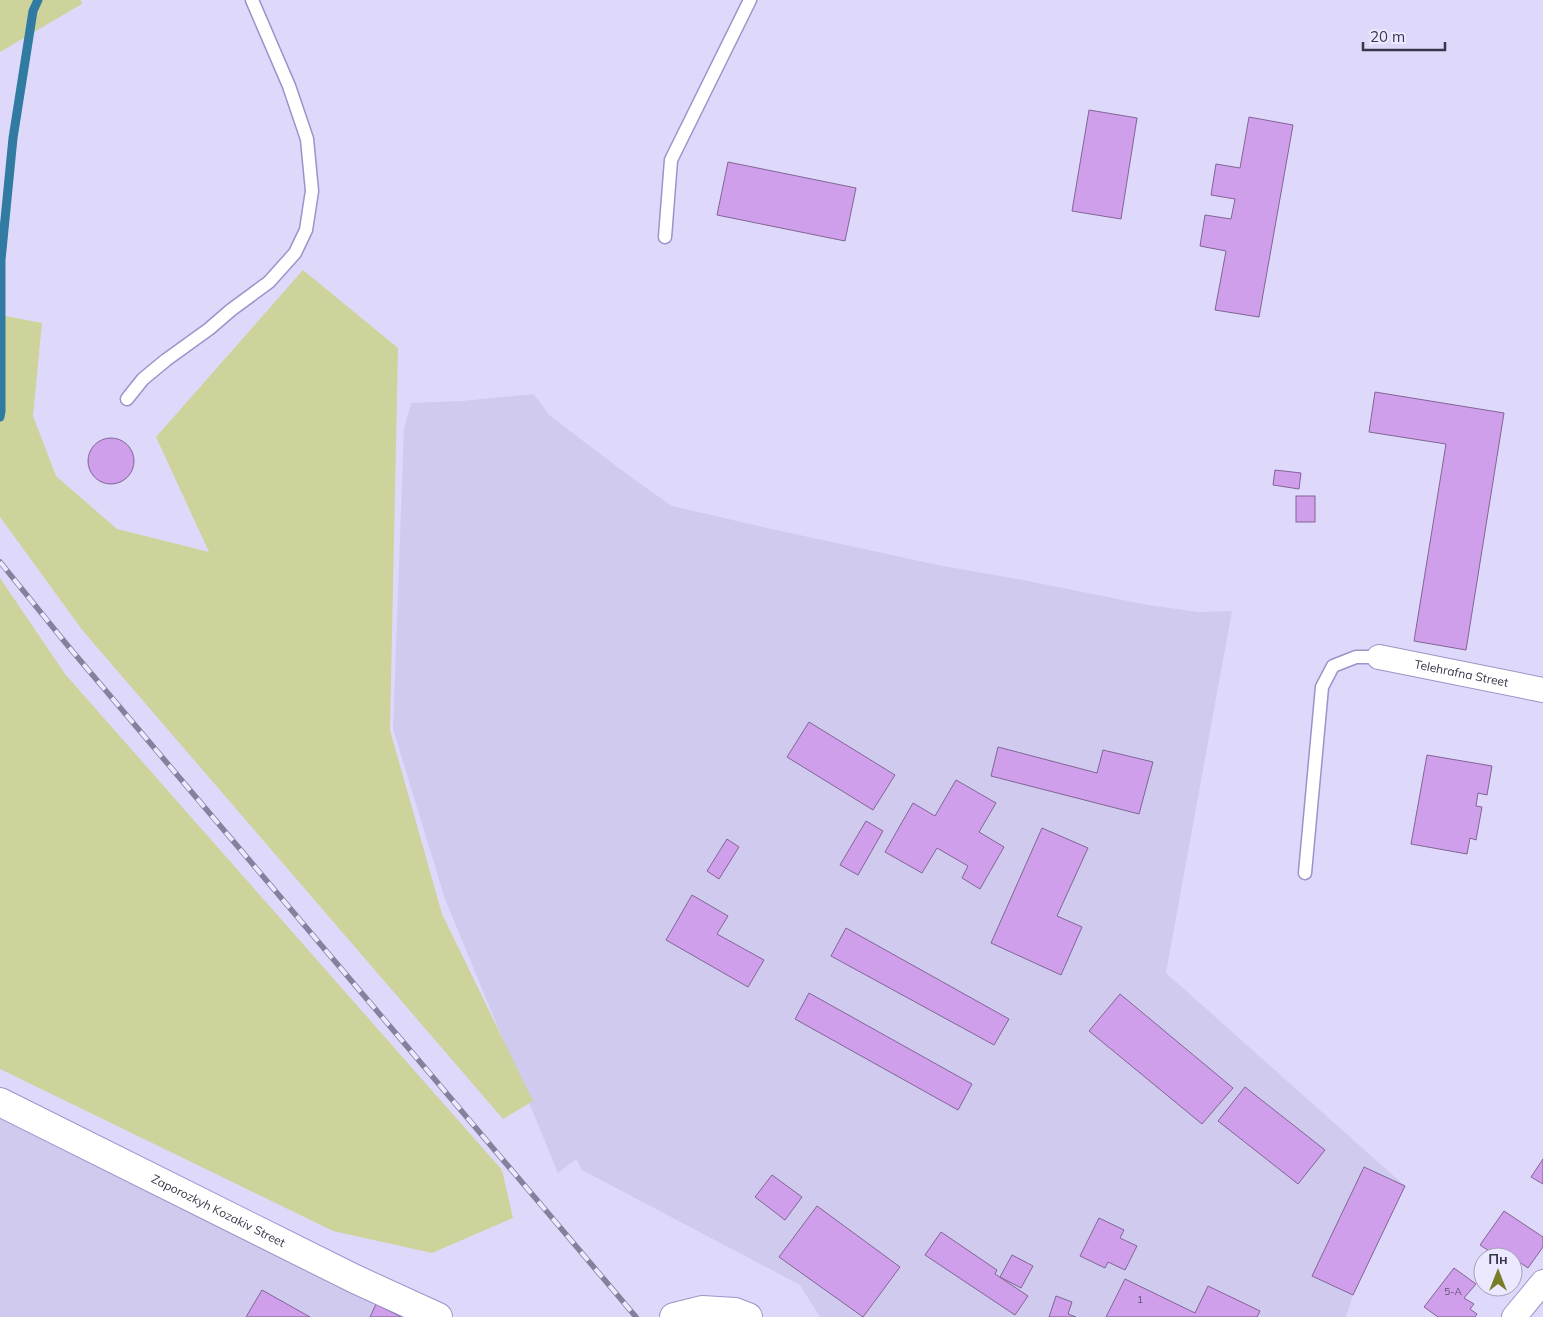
<svg xmlns="http://www.w3.org/2000/svg" width="1543" height="1317" font-family="Mulish,sans-serif">
	<rect width="100%" height="100%" fill="#ded9fb"/>
	<!-- built -->
	<g fill="#d0caef">
		<path d="M534,394l15,21 83,63 40,28 95,22 171,37 90,16 120,24 50,7 34,-1 -66,362 239,213 -52,109 -7,22h-526l-20,-32 -218,-115 -6,-11 -18,14 -113,-274 -52,-170 11,-301 7,-25 51,-2z"/>
		<path d="M0,1115l224,112 179,90h-403z"/>
	</g>
	<!-- green -->
	<g fill="#cdd39a">
		<path d="M0,0h81l1,4 -82,48z"/>
		<path d="M303,270l95,78 -8,382 52,184 91,187 -30,18 -420,-488 -83,-114v-202l42,8 -9,93 23,60 61,53 92,23 -53,-115z"/>
		<path d="M0,578l65,96 437,496 11,48 -81,35 -99,-22 -333,-162z"/>
	</g>
	<g fill="none" stroke-linecap="round" stroke-linejoin="round">
		<!-- stream -->
		<path stroke="#317ba3" stroke-width="9" d="M0,417l1,-6v-151l12,-122 20,-127 5,-11"/>
	</g>
	<!-- building -->
	<g fill="#cf9fec" stroke="#816593">
		<path d="M1089,110l48,8 -16,101 -49,-8z"/>
		<path d="M1249,117l44,8 -34,192 -44,-7 11,-59 -26,-5 5,-31 26,4 4,-20 -24,-4 5,-31 24,4z"/>
		<path d="M728,162l128,26 -11,53 -128,-26z"/>
		<path d="M1375,392l129,21 -38,237 -52,-9 32,-197 -77,-12z"/>
		<circle cx="111" cy="461" r="23"/>
		<path d="M1275,470l26,3 -2,16 -26,-4z"/>
		<rect x="1296" y="496" width="19" height="26"/>
		<path d="M809,722l86,53 -22,35 -86,-53z"/>
		<path d="M998,747l99,26 6,-23 50,12 -14,52 -148,-38z"/>
		<path d="M1427,755l65,11 -5,29 -9,-2 -2,13 6,1 -6,33 -6,-2 -3,16 -56,-10z"/>
		<path d="M956,780l40,23 -17,29 25,15 -24,42 -18,-11 6,-12 -31,-18 -15,25 -37,-21 28,-49 22,13z"/>
		<path d="M866,821l17,10 -25,44 -18,-10z"/>
		<path d="M1042,828l46,20 -31,68 25,11 -21,48 -70,-32z"/>
		<path d="M727,839l12,8 -20,32 -12,-8z"/>
		<path d="M692,895l36,21 -11,18 47,26 -16,27 -82,-47z"/>
		<path d="M846,928l163,91 -15,26 -163,-89z"/>
		<path d="M809,993l163,91 -14,26 -163,-91z"/>
		<path d="M1120,994l113,94 -31,36 -113,-93z"/>
		<path d="M1245,1087l80,63 -27,34 -80,-63z"/>
		<path d="M1543,1159v25l-12,-7z"/>
		<path d="M1364,1167l41,19 -52,109 -41,-19z"/>
		<path d="M772,1175l30,22 -17,23 -30,-23z"/>
		<path d="M817,1206l83,61 -37,50 -84,-60z"/>
		<path d="M1504,1211l39,26v10l-15,21 -28,-19 -5,6 -15,-10z"/>
		<path d="M1099,1218l25,12 -4,8 17,8 -12,24 -17,-8 -3,6 -25,-12z"/>
		<path d="M941,1232l56,38 -2,4 33,22 -13,19 -90,-60z"/>
		<path d="M1012,1255l21,11 -12,22 -21,-11z"/>
		<path d="M1454,1268l22,16 -12,14 10,6 -4,5 7,5 -2,3h-37l-14,-10z"/>
		<path d="M1125,1279l70,34 13,-27 52,25 -3,6h-151z"/>
		<path d="M262,1290l48,27h-64z"/>
		<path d="M1056,1296l16,6 -4,12 8,3h-27z"/>
		<path d="M376,1304l25,13h-31z"/>
	</g>
	<g fill="none" stroke-linecap="round" stroke-linejoin="round">
		<!-- lane casing -->
		<g stroke="#9c93c8" stroke-width="15">
			<g id="lane">
				<path d="M665,237l6,-77 79,-160"/>
				<path d="M127,399l16,-20 23,-19 43,-31 22,-19 38,-28 26,-29 11,-23 6,-39 -5,-52 -18,-53 -37,-86"/>
				<path d="M1305,873l17,-186 11,-21 23,-9h23"/>
			</g>
		</g>
		<!-- street casing -->
		<g stroke="#9c93c8" stroke-width="26">
			<g id="street">
				<path id="s1" d="M1379,657l164,33"/>
				<path d="M1514,1317l29,-35"/>
			</g>
		</g>
		<!-- secondary casing -->
		<g stroke="#9c93c8" stroke-width="30">
			<g id="secondary">
				<path id="s2" d="M0,1102l355,177 83,38"/>
				<path d="M674,1317l28,-7 33,2 13,5"/>
			</g>
		</g>
		<!-- lane -->
		<use href="#lane" stroke="#fff" stroke-width="12"/>
		<!-- street -->
		<use href="#street" stroke="#fff" stroke-width="24"/>
		<!-- secondary -->
		<use href="#secondary" stroke="#fff" stroke-width="28"/>
		<!-- rail casing -->
		<g stroke="#85819c" stroke-width="5.5">
			<path id="rail" d="M0,562l68,84 568,671"/>
		</g>
		<!-- rail -->
		<use href="#rail" stroke="#ebe8ff" stroke-width="4" stroke-dasharray="11" stroke-linecap="butt"/>
	</g>
	<g text-anchor="middle" stroke-width="4" stroke-linejoin="round" paint-order="stroke">
		<!-- number labels -->
		<g font-size="10" fill="#5e4f72">
			<text x="1453" y="1295">5-А</text>
			<text x="1140" y="1303">1</text>
		</g>
		<!-- street labels -->
		<g font-size="12" fill="#38344a" stroke="#ebe8ff">
			<text dy="4" stroke="none"><textPath href="#s1" startOffset="84">Telehrafna Street</textPath></text>
			<text dy="4" stroke="none"><textPath href="#s2" startOffset="244">Zaporozkyh Kozakiv Street</textPath></text>
		</g>
	</g>
	<!-- north arrow -->
	<g transform="translate(1498 1272)"><circle r="24" fill="#ebe8ff" stroke="#a3a0b7"/>
	<path d="M0-4L9 19L0 12L-9 19Z" fill="#797d27"/>
	<text y="-8" font-size="14" font-weight="bold" text-anchor="middle" fill="#38344a">Пн</text>
	</g>
	<!-- scale -->
	<path d="M1363 42v8h82v-8" fill="none" stroke="#38344a" stroke-width="2.5"/>
	<text x="1370" y="42" font-size="15" fill="#38344a" stroke="#ebe8ff" stroke-width="4" paint-order="stroke">20 m</text>
</svg>
